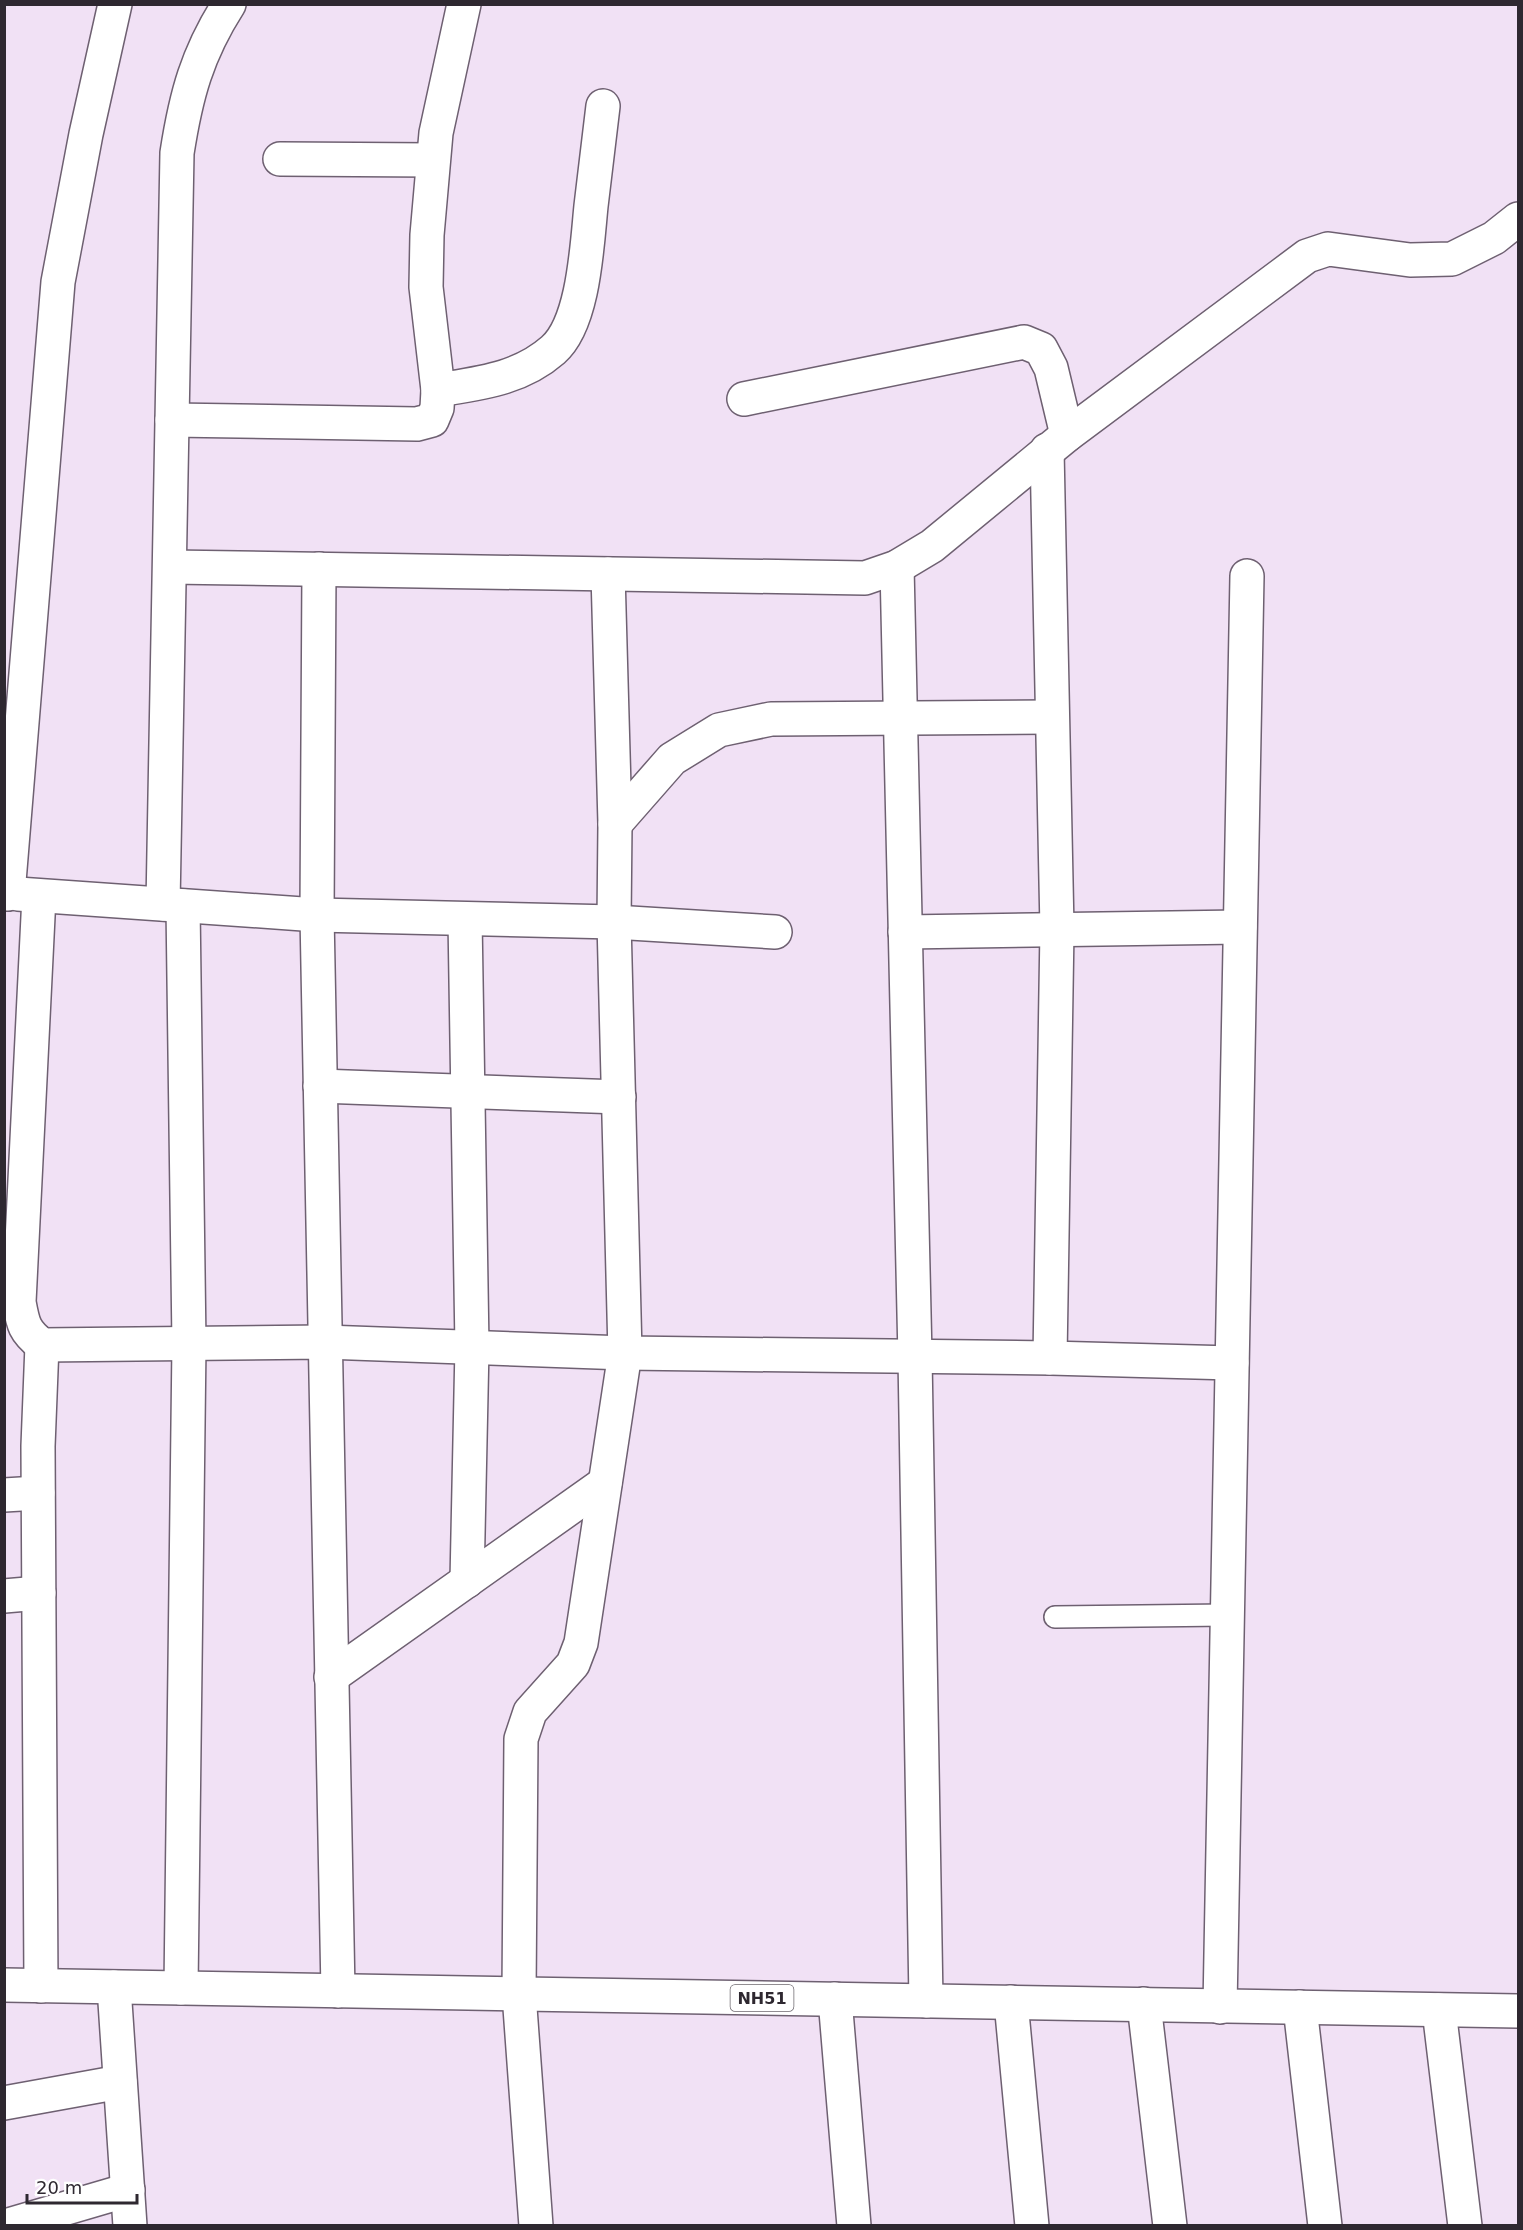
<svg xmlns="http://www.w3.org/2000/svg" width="1523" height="2230" font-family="'DejaVu Sans',sans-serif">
	<rect width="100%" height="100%" fill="#f1e1f5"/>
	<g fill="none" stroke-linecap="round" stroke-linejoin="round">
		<!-- service casing -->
		<g stroke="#6e6071" stroke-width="24">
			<path id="service" d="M1055,1617l172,-2"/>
		</g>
		<!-- minor casing -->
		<g stroke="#6e6071" stroke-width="36">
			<g id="minor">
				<path d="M280,159l153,1"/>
				<path d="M438,390c42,-7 82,-11 115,-40 31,-27 34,-105 38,-144 4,-33 8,-67 12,-100"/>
				<path d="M744,399l280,-57 17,7 10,19 16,67"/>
				<path d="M172,420l245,4 15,-4 5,-12 1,-18 -12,-103 1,-52 9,-102 28,-129"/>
				<path d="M1047,450l10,479 -7,429"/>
				<path d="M170,567l695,11 32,-11 35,-21 135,-111 240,-179 21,-7 82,11 42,-1 42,-21 24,-19"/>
				<path d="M897,567l18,790 11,644"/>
				<path d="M319,569l-2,346 21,1076"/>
				<path d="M615,824l57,-65 47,-29 52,-11 281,-2"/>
				<path d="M8,894l50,-612 28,-148 29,-130"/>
				<path d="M18,894l299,21 297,7 161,10"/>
				<path d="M39,896l-20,406c4,22 5,29 23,43l283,-3 300,11 425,5 182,5"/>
				<path d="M163,904l14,-751c9,-58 20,-99 52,-149"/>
				<path d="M465,919l7,428 -5,234"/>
				<path d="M905,932l335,-5"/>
				<path d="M320,1086l299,11"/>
				<path d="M4,1495l34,-2"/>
				<path d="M4,1596l35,-3"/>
				<path d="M331,1677l274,-194"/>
				<path d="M41,1986l-3,-540 4,-101"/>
				<path d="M114,1987l16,239"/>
				<path d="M181,1988l8,-644 -6,-438"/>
				<path d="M835,1999l19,227"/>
				<path d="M1011,2002l21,224"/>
				<path d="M1144,2004l26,222"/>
				<path d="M1220,2007l27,-1431"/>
				<path d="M1300,2007l25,219"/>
				<path d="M1439,2010l26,216"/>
				<path d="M4,2103l116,-21"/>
				<path d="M5,2226l123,-36"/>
				<path d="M536,2226l-17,-232 2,-255 9,-27 43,-48 8,-21 44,-290 -11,-431 1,-98 -7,-250"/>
			</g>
		</g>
		<!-- trunk casing -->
		<g stroke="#6e6071" stroke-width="36">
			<path id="trunk" d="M4,1985l1514,26"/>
		</g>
		<!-- service -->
		<use href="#service" stroke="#fff" stroke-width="21"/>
		<!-- minor -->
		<use href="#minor" stroke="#fff" stroke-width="33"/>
		<!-- trunk -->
		<use href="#trunk" stroke="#fff" stroke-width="33"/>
	</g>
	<g text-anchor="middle" stroke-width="5" stroke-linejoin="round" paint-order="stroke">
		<!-- shield labels -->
		<rect fill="#fff" stroke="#6d686e" stroke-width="1.5" x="730.5" y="1985" width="63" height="26" rx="4.5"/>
		<g font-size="16" font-weight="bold" fill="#2e2830">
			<text x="762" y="2004">NH51</text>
		</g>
	</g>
	<!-- border -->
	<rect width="1523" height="2230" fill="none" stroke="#2e2830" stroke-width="12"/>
	<!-- scale -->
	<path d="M27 2194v9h110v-9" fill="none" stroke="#2e2830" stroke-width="3"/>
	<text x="36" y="2194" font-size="18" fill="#2e2830" stroke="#ffffff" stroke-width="4.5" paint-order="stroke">20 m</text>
</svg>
